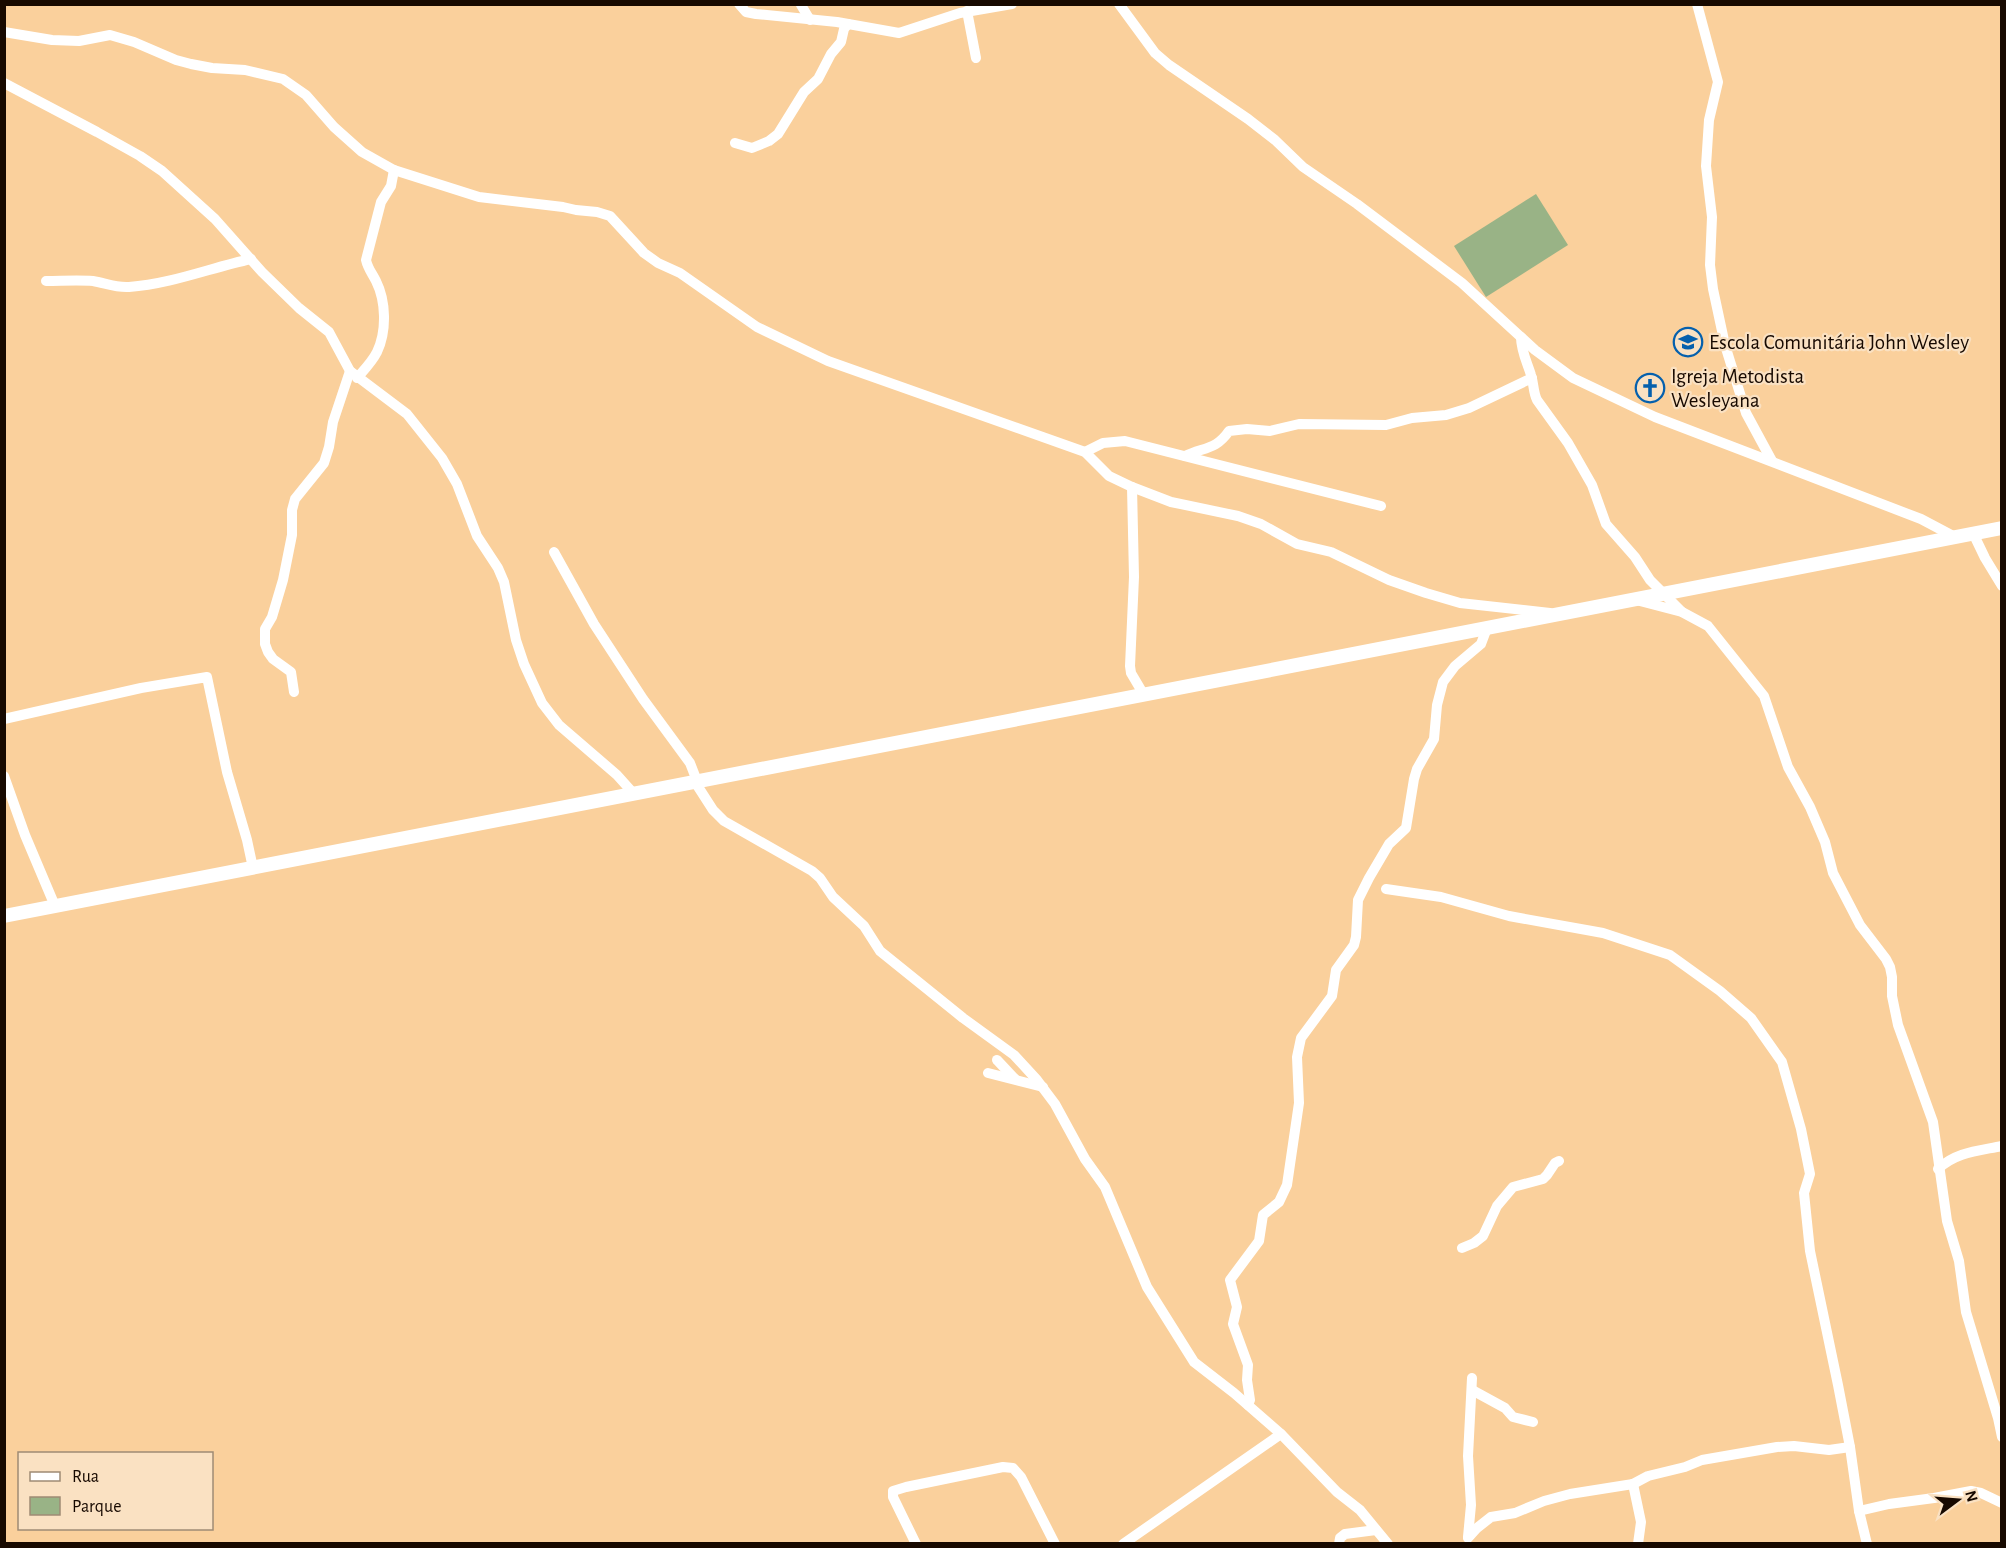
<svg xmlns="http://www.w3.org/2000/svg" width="2006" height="1548" font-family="'Alegreya Sans',sans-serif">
	<rect width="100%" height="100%" fill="#fad09c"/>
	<!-- green -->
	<path fill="#99b386" d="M1536,194l32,51 -82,52 -32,-51z"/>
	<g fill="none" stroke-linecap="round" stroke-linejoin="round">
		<!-- minor -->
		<g stroke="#fff" stroke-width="10">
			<path d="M739,4l7,8 10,2 81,8 62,11 61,-20 52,-9"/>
			<path d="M1119,4l36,49 14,12 79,54 27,21 28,27 54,37 105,79 73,67 38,28 82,39 266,102 34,18"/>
			<path d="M1697,4l21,78 -9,38 -3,46 6,51 -2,48 3,24 12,56 21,68 26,48"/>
			<path d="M801,5l9,15"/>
			<path d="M967,11l9,47"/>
			<path d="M4,32l48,8 27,1 31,-6 24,7 42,18 15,4 21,4 33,2 38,9 23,16 28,32 28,25 32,18 85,27 84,10 13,3 21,2 13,4 34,37 14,10 22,10 77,54 71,34 257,91 24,24 23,11 39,15 67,14 23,8 36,20 34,8 58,28 37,13 34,10 90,10"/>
			<path d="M4,83l93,49 43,24 22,15 53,48 47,53 37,36 30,24 21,39 57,43 35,44 15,26 20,52 21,32 6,14 12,58 8,24 18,39 17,22 58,50 17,19"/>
			<path d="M735,143l17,5 17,-7 9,-7 26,-42 14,-13 13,-25 10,-12 3,-13 4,-5"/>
			<path d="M46,281c15,0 31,-1 47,0 12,2 23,7 36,6 42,-3 81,-19 122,-28"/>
			<path d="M1521,337c0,14 6,25 10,38 3,9 2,17 6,25l31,43 24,42 14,39 29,33 15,23 32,32"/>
			<path d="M357,378c7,-8 15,-16 20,-26 10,-21 9,-51 -1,-71 -4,-8 -8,-12 -10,-21l15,-58 10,-16 3,-16"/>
			<path d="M1085,452l18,-9 22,-2 256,65"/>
			<path d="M1185,456c19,-9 31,-6 44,-25l18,-2 23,2 29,-7 87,1 26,-7 34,-3 23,-7 63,-30"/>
			<path d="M1132,487l2,90 -4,89 1,7 13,22"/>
			<path d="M1973,533l12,25 17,28"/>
			<path d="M554,552l40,72 49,75 47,64 7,18"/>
			<path d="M1636,600l46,12 26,14 56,70 24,71 22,40 15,35 8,31 27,52 26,34 4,8 2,10v19l6,29 35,97 14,99 12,40 7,51 32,106 4,19"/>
			<path d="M294,692l-3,-20 -18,-13 -5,-7 -3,-8v-15l7,-12 11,-37 9,-45v-25l3,-11 29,-36 5,-16 4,-25 17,-51"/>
			<path d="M4,719l137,-31 66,-11 20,95 20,68 6,28"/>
			<path d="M4,776l21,59 30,71"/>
			<path d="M695,782l18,28 11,11 88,50 8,7 13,19 31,29 16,25 83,67 51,37 23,25 18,24 30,55 20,28 42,100 47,75 40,31 47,41 56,58 23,18 28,34"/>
			<path d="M1386,889l55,8 68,19 94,17 67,22 50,36 31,27 31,44 19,67 9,45 -6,19 6,58 28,134 12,62 9,64 8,33"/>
			<path d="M997,1060l18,19"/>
			<path d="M988,1073l55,14"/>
			<path d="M1938,1169c18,-17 40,-18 64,-23"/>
			<path d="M1462,1248l12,-5 9,-7 14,-30 16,-19 30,-8 4,-4 8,-12 4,-2"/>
			<path d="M1472,1390l33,18 8,9 20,5"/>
			<path d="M1248,1405l2,-5 -3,-20 1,-15 -15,-41 4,-17 -7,-27 29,-39 4,-26 16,-13 8,-17 12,-82 -2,-46 4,-19 31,-42 4,-26 18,-25 2,-8 2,-37 11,-22 20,-34 17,-16 8,-49 3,-10 17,-30 3,-34 6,-23 12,-16 26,-22 6,-16"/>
			<path d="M1633,1484l8,38 -3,22"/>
			<path d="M1859,1511l30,-7 45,-6 37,-7 10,2 21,10"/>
			<path d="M1468,1537l3,-32 -3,-49 4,-78"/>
			<path d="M1468,1538l9,-10 14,-11 24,-4 29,-12 26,-7 63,-10 15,-8 37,-9 17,-7 75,-13 17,-1 35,4 21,-3"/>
			<path d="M916,1544l-23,-47v-6l13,-4 97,-20 10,1 8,9 34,67"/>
			<path d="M1123,1544l158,-110"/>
			<path d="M1339,1544l1,-6 5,-4 31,-4"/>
		</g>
		<!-- tertiary -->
		<path stroke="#fff" stroke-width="14" d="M4,916l1998,-388"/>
	</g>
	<!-- icons -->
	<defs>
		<g id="school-ring" transform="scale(1.5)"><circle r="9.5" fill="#fae1c2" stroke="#0560ad" stroke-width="1.5"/><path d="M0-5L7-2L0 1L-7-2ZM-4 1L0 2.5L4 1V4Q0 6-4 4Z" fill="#0560ad"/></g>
		<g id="church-ring" transform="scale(1.5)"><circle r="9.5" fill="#fae1c2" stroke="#0560ad" stroke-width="1.5"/><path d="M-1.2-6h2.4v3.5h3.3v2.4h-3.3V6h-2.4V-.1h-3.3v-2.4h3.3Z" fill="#0560ad"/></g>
	</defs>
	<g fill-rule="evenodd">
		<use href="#school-ring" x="1688" y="342"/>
		<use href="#church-ring" x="1650" y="388"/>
	</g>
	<g text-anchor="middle" stroke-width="4.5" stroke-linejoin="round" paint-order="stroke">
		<!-- poi labels -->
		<g font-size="21" fill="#170900" stroke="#fae1c2" text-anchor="start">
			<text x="1709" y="349">Escola Comunitária John Wesley</text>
			<text x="1671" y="383">Igreja Metodista<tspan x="1671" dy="24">Wesleyana</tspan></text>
		</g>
	</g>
	<!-- border -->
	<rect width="2006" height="1548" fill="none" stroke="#170900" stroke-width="12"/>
	<!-- legend -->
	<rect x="18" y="1452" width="195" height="78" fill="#fae1c2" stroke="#9f8b74" stroke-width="1.5"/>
	<rect x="30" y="1472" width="30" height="9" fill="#ffffff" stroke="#9f8b74" stroke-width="1.5"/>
	<text x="72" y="1482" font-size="18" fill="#170900">Rua</text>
	<rect x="30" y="1497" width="30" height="18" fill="#99b386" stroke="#9f8b74" stroke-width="1.5"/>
	<text x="72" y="1512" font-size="18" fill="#170900">Parque</text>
	<!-- north arrow -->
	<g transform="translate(1958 1500) rotate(74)" stroke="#fae1c2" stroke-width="4.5" paint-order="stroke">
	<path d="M0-4.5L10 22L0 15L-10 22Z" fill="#170900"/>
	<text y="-9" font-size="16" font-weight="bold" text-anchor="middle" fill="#170900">N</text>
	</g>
</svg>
